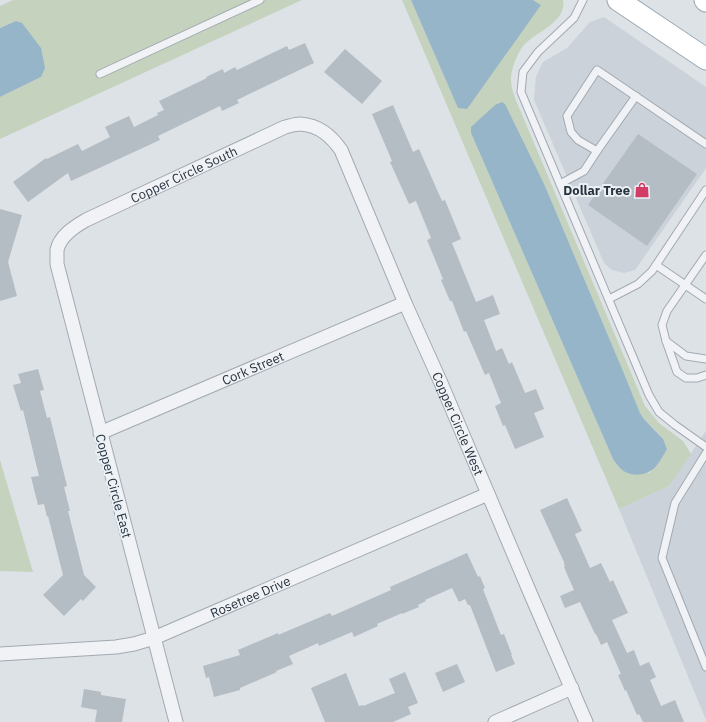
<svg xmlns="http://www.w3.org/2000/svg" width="706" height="722" font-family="'IBM Plex Sans',sans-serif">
	<rect width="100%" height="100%" fill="#dde2e7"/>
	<!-- built -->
	<g fill="#cbd2d9">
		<path d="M604,17l102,70v81l-71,102 -11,3 -12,-3 -8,-7 -70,-163 2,-23 7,-15 24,-14 23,-26z"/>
		<path d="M706,431v289l-87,-211 50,-23z"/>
	</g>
	<!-- green -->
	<g fill="#c5d2be" fill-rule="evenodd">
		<path d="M13,0h289l-302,139v-42l41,-20 -25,-56 -16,7v-22z"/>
		<path d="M402,0h9l47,107 83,-102 -8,-5h30c4,21 -25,31 -37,43 -8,7 -15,26 -15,37 0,6 2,12 4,18l130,308 14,17 24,18 8,13 -22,32 -50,23zM472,127l73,59 78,185 17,42 4,6 15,15 8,14 -10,17 -8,8 -36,-14 -142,-326z"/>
		<path d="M0,460l33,112 -33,-1z"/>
	</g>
	<!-- water -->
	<g fill="#96b5c9">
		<path d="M411,0h122l8,5 -74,104 -9,-1z"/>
		<path d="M16,21l6,2 19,25 4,20 -4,9 -41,20v-69z"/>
		<path d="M502,102l3,2 40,82 78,185 17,42 4,6 19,20 4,10c-3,5 -6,11 -10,16 -8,11 -26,13 -36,4 -3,-3 -6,-7 -8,-10l-142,-326v-6l24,-22z"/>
	</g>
	<!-- building -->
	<g fill="#b4bcc4">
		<path d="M305,43l9,20 -77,37 2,3 -17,8 -2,-5 -62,30 2,4 -89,41 -3,-8 -40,29 -15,-20 33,-24 1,1 31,-15 4,7 28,-14 -5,-10 24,-11 5,11 24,-12 -1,-2 7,-3 -5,-9 48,-23 -1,-1 17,-8 1,4 11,-6 2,3 50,-24 2,4z"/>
		<path d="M345,49l37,32 -20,23 -38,-32z"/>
		<path d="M393,105l20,47 6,-3 23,52 3,-1 16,39 -9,4 24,59 17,-7 7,19 -16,6 12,31 6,-3 7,16 3,-2 13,31 11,-4 8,20 -10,4 10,24 -29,12 -10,-24 -2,1 -8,-20 6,-3 -12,-30 -4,2 -19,-44 -2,1 -12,-31h-2l-9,-21 2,-1 -16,-39 4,-2 -15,-37 -7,3 -19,-42 2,-1 -20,-47z"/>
		<path d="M638,134l59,40 -50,72 -59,-41z"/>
		<path d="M0,209l22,6 -14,47 9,34 -17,5z"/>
		<path d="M38,369l6,21 -4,1 7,27 3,-1 17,69 -3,1 6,24h-2l16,64 12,12 -13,14 -2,-2 -17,17 -21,-21 20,-20 -15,-59 -1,1 -3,-13 -6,1 -7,-28 8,-1 -16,-66 -2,1 -8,-26 8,-2 -3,-9z"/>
		<path d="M567,498l15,33 -7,3 15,34 11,-5 9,19 3,-2 15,33 -16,7 15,33 7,-3 6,16 9,-4 7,15 -6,3 11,26 14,-6 9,22h-41l-4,-8 -2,1 -11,-25 -1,1 -7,-16 3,-1 -14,-32 -6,3 -5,-11h-1l-15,-32 -15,6 -5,-12 14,-6 -10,-23 1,-1 -1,-2v-2l-24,-52z"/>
		<path d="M467,553l11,24 2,-1 5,12 -2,1 3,8 15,38 3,-1 8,21h-1l4,9 -19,8 -26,-67h-2l-3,-6 -6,3 -7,-14 -27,12 1,1 -8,4 1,2 -17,7v-1l-25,11 1,2 -24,11 -2,-5 -33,14 -1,-3 -29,13 4,8 -17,7 1,1 -37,16v2l-26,7 -5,-20 -3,1 -3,-12 37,-11 -2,-5 40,-17v2l52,-22 2,3 59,-26 -1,-3z"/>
		<path d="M457,664l8,18 -22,10 -8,-19z"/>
		<path d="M405,672l13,31 -10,4 3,7 -18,8h-68l-14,-34 35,-15 13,33 4,-1v1l32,-13 -6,-14z"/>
		<path d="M84,689l17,3v3l25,4 -4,23h-27l2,-12 -16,-3z"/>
	</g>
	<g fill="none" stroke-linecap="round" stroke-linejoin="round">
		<!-- lane casing -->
		<g stroke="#a2aab1" stroke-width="9">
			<g id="lane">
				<path d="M583,0l-9,18 -36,34 -15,20 -2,20 128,303 10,17 16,13 31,22"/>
				<path d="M100,74l160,-74"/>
				<path d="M597,151l39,-55"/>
				<path d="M560,184l24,-13 13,-20 -19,-11 -7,-8 -4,-16 30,-46 109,74"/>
				<path d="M706,255l-39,56 -5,14 4,16 11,31 9,6h11l9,-3"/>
				<path d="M656,265l50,34"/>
				<path d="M609,299l29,-15 14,-13 54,-81"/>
				<path d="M666,341l20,15 20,3"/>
				<path d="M706,453l-31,50 -13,55 44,109"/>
			</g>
		</g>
		<!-- street casing -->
		<g stroke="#a2aab1" stroke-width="15">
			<g id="street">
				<path id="s1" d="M100,433l305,-130"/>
				<path id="s2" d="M0,654l116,-7 18,-3 20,-6 334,-144"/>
				<path id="s3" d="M176,722l-119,-458c0,-5 0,-9 0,-14 3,-14 17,-23 29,-30l199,-93c5,-1 10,-3 15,-3 19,1 31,12 41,26l64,153 36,80 90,212 55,127"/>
				<path d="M495,722l77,-34"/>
			</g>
		</g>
		<!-- primary casing -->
		<g stroke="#9ca8b3" stroke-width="23">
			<g id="primary">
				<path d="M618,0l88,59"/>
				<path d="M705,0l1,1"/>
			</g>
		</g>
		<!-- lane -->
		<use href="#lane" stroke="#f0f2f6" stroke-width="7"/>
		<!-- street -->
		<use href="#street" stroke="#f0f2f6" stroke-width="13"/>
		<!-- primary -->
		<use href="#primary" stroke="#fff" stroke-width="21"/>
	</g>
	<!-- icons -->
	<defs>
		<g id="shop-bare" transform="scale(1.2)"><path d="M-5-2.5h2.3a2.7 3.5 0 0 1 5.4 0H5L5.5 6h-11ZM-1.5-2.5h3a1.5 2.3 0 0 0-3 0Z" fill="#d23c65" stroke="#ecf1f5" stroke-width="2.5" paint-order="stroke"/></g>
	</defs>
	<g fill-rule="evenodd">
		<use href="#shop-bare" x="642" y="190"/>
	</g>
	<g text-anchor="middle" stroke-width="4" stroke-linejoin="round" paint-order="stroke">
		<!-- street labels -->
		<g font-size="13" fill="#26323e" stroke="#ecf1f5">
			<text dy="5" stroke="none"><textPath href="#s3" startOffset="638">Copper Circle South</textPath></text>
			<text dy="5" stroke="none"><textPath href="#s1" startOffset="166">Cork Street</textPath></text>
			<text dy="5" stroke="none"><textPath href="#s3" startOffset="1113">Copper Circle West</textPath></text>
			<text transform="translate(114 486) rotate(75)" y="5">Copper Circle East</text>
			<text dy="5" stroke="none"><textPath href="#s2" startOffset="260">Rosetree Drive</textPath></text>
		</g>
		<!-- poi labels -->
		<g font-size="13" font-weight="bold" fill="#26323e" stroke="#ecf1f5" text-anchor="end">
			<text x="630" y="195">Dollar Tree</text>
		</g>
	</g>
</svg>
